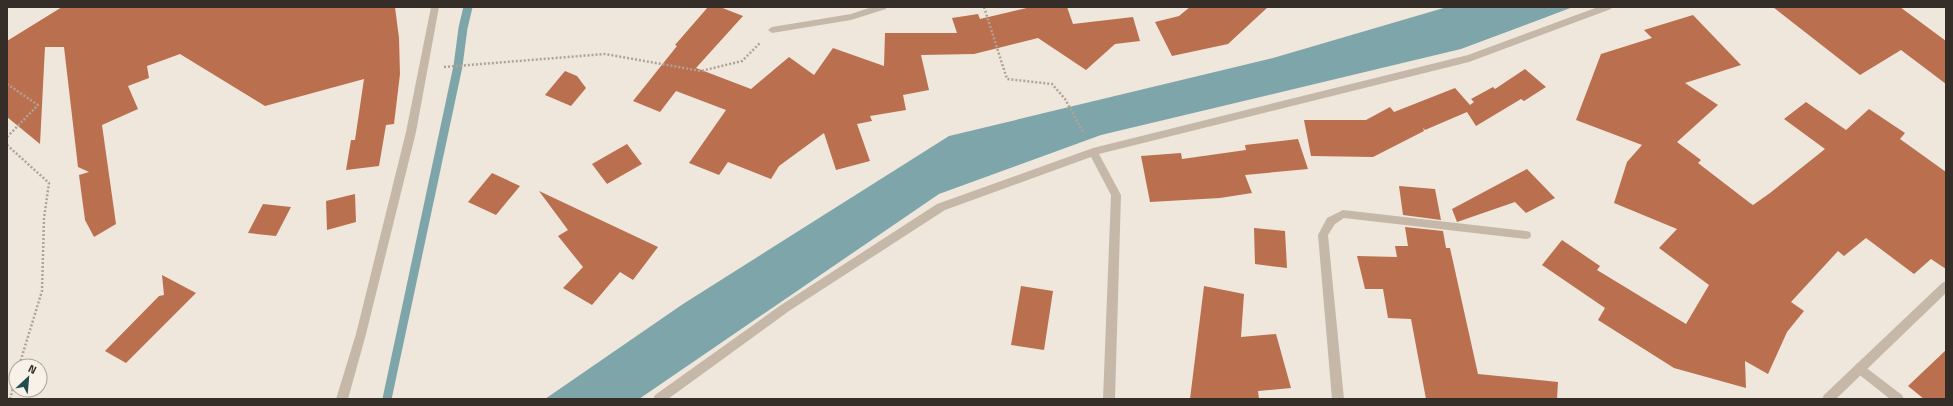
<svg xmlns="http://www.w3.org/2000/svg" width="1953" height="406" font-family="'Titillium Web',sans-serif">
	<rect width="100%" height="100%" fill="#efe7dc"/>
	<!-- water -->
	<path fill="#7ea6aa" d="M1447,7h126l-112,42 -360,86 -162,59 -300,205h-94l138,-95 266,-168 324,-78z"/>
	<g fill="none" stroke-linecap="round" stroke-linejoin="round">
		<!-- stream -->
		<path stroke="#7ea6aa" stroke-width="9" d="M387,399l71,-333 5,-38 5,-21"/>
	</g>
	<!-- building -->
	<g fill="#ba6f4f">
		<path d="M62,7h333l4,31 1,36 -6,50 -8,1 -7,41 -33,4 5,-30h4l9,-61 -99,27 -85,-52 -33,12 2,12 -21,8 10,23 -36,16 14,99 -22,13 -9,-17 -6,-45 10,-3 -11,-5 -14,-120h-19l-5,97 -33,-27v-76z"/>
		<path d="M708,7h12l23,9 -47,52 55,21 38,-32 25,18 19,-27 51,18 1,-33h72l-5,-15 26,-4 2,5 51,-12h36l6,17 60,-7 7,24 -25,3 -29,26 -48,-32 -64,16 -53,1 8,35 -26,5 3,15 -36,6 2,5 -15,3 13,37 -34,9 -12,-37 -45,33 -8,13 -43,-17 -9,13 -30,-12 37,-53 -50,-19 -16,21 -27,-11 44,-55 -2,-1z"/>
		<path d="M1190,7h78l-40,37 -56,12 -17,-34 24,-6z"/>
		<path d="M1773,7h127l46,34v43l-45,-34 -41,25z"/>
		<path d="M1693,15l48,50 -56,18 33,22 -41,37 24,18 -3,3 52,40 3,2 17,-12 55,-44 -41,-30 22,-17 40,28 23,-21 36,24 -5,6 46,33v97l-15,-10 -17,15 -48,-36 -22,18 -6,-5 -47,51 13,9 -17,21 -19,42 -23,-13 1,27 -72,-20 -76,-48 7,-12 -63,-43 20,-25 38,26 -3,4 89,54 23,-39 -50,-37 18,-19 -63,-26 13,-41 15,-17 -66,-25 25,-66 51,-16 -8,-8z"/>
		<path d="M1525,69l21,18 -22,14 -3,-2 -45,27 -9,-14 -42,18 -2,-2 1,3 -51,26 -62,-1 -7,-36h62l24,-13 4,5 61,-24 15,17 4,-3 -3,-3 22,-12 2,2z"/>
		<path d="M565,71l12,5 9,12 -15,18 -26,-11z"/>
		<path d="M1298,139l10,30 -63,6 7,18 -32,5 -70,4 -9,-46 40,-3 1,6 64,-9 -1,-5z"/>
		<path d="M627,144l15,20 -35,20 -15,-20z"/>
		<path d="M1527,169l28,29 -29,15 -11,-11 -58,20 -5,-13z"/>
		<path d="M492,173l28,13 -24,29 -28,-13z"/>
		<path d="M1399,186l36,3 6,31 -38,-5z"/>
		<path d="M539,191l119,56 -25,33 -13,-8 -28,33 -29,-17 20,-21 -25,-31 10,-6z"/>
		<path d="M355,194l1,28 -29,8 -1,-29z"/>
		<path d="M263,204l28,3 -15,29 -28,-3z"/>
		<path d="M1405,227l38,4 3,17h4l28,126 80,8 -1,17h-131l-15,-80 -23,-1 -5,-29h-18l-8,-33 40,1 -2,-11h13z"/>
		<path d="M1254,228l31,3 2,37 -32,-4z"/>
		<path d="M162,275l34,18 -70,70 -21,-12 54,-55 5,-1z"/>
		<path d="M1021,286l32,5 -9,59 -33,-5z"/>
		<path d="M1204,286l40,8 -3,43 35,-3 15,54 -33,3 1,8h-69z"/>
		<path d="M1946,350v49h-22l-16,-13z"/>
	</g>
	<g fill="none" stroke-linecap="round" stroke-linejoin="round">
		<!-- path -->
		<g stroke="#b2a294" stroke-width="2.5" stroke-dasharray="2 2" stroke-linecap="butt">
			<path d="M984,7l23,72 45,5 13,15 19,35"/>
			<path d="M444,67l161,-13 96,17 41,-10 18,-18"/>
			<path d="M7,84l31,21 -31,32"/>
			<path d="M7,145l42,38 -5,35 -2,73 -23,75"/>
			<path d="M10,399l6,-22"/>
		</g>
		<!-- service -->
		<path fill="#c6b8a9" fill-rule="evenodd" d="M872,7h15l-1,2 -35,11 -79,13 -4,-3 4,-3 79,-13z"/>
		<!-- minor -->
		<g fill="#c6b8a9" fill-rule="evenodd">
			<path d="M431,7h8l-23,125 -50,202 -18,65h-12l20,-65 50,-202z"/>
			<path d="M1598,7h14l-1,2 -142,53 -370,92 22,41 -6,204h-12l8,-204 -20,-38 -146,53 -156,101 -121,88h-15l2,-4 126,-90 156,-101 156,-56 375,-93z"/>
			<path d="M1343,210l183,21 4,1 1,3 -1,3 -4,1 -182,-21 -9,6 -7,11 16,164h-12l-14,-164 9,-17z"/>
			<path d="M1860,363l42,32 2,4h-14l-34,-27 -1,-4 1,-4z"/>
		</g>
		<!-- tertiary -->
		<path fill="#c6b8a9" fill-rule="evenodd" d="M1946,281v12l-110,106h-14l2,-4 118,-112z"/>
	</g>
	<!-- border -->
	<rect width="1953" height="406" fill="none" stroke="#342d28" stroke-width="16"/>
	<!-- north arrow -->
	<g transform="translate(28 378) rotate(26)"><circle r="19" fill="#f8f1e8" stroke="#aaa39b"/>
	<path d="M0-3L7 15L0 10L-7 15Z" fill="#224c52"/>
	<text y="-6" font-size="11" font-weight="bold" text-anchor="middle" fill="#342d28">N</text>
	</g>
</svg>
